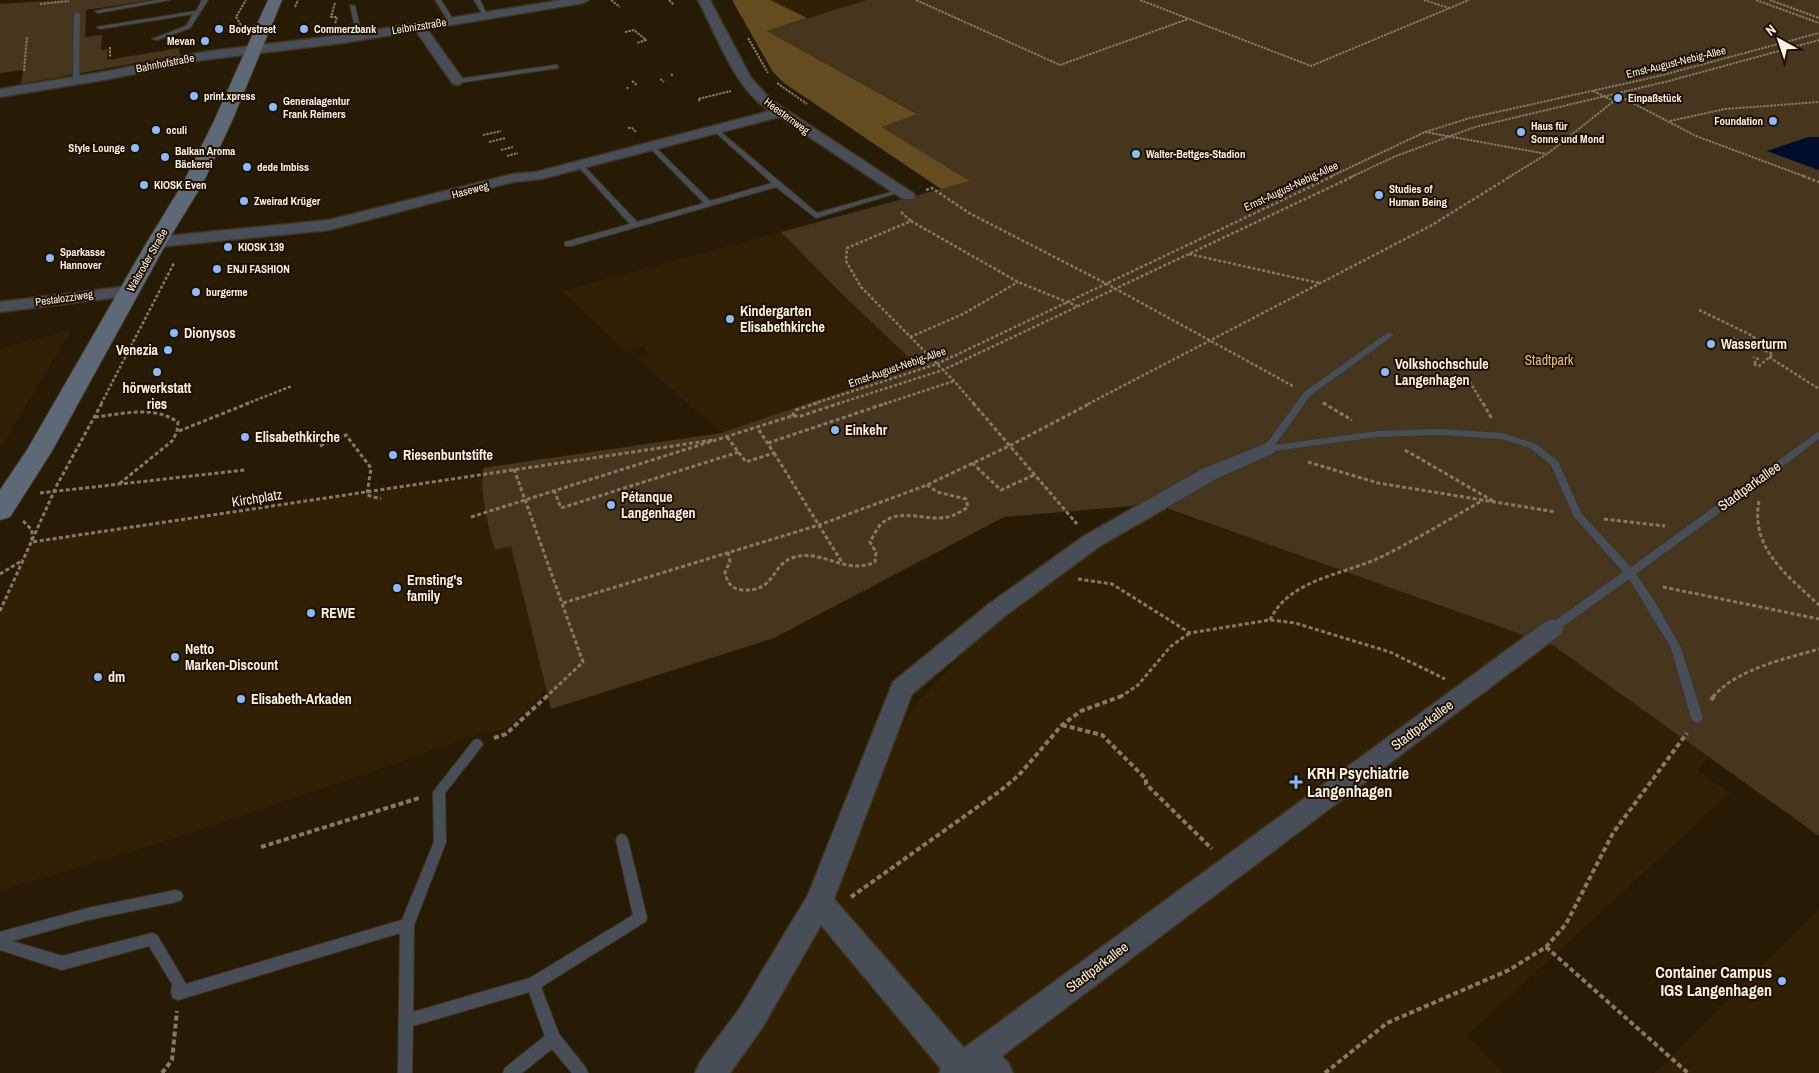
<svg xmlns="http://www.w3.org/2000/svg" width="1819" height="1073" font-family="'Archivo Narrow',sans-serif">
	<rect width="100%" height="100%" fill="#281b05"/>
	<!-- built -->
	<g fill="#312003">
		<path d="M770,0h97l-60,18z"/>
		<path d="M781,232l58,59 79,75 -197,67 -84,-74 12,-6 -7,-6 -14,6 -67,-62z"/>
		<path d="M71,330l-71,119v-101z"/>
		<path d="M482,477l1,29 12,44 16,-5 34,140 -5,13 -33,31 -23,4 -299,102 -185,56v-280l32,-69z"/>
		<path d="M1163,508l391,138 157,111 -14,13 33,23 -263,243 36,37h-779l64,-90 56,-120 56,-134 19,-29 70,-73 59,-47z"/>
		<path d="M1819,908v165h-164l27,-28z"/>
	</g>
	<!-- green -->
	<g fill="#46361e">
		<path d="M61,0h91l-66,10 -1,27 17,-2 -1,15 7,-1 -1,11 72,-12 1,7 -159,29 2,-14 -23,3v-69z"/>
		<path d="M867,0h952v137h-10l-42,14 52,19v666l-265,-190 -399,-142 -151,13 -230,121 -223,71 -40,-163 -16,4c-8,-27 -15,-53 -12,-82l238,-35 197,-67 -79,-75 -58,-59 189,-51 -90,-54 36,-14 -149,-82z"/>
	</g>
	<!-- forest -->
	<path fill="#654b20" d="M732,0h38l37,18 -40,13 150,83 -36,13 89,54 -29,8 -157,-106 -11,-11z"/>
	<!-- water -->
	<path fill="#000d2c" d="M1809,137h10v33l-52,-19z"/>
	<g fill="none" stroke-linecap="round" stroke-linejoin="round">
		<!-- lane casing -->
		<g stroke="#413520" stroke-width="2">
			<g id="lane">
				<path d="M157,0h13l-72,13 -3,-2z"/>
				<path d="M202,0h6l-18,28 -33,12 -5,-1 34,-13 7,-12 -93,15 -3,-2 99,-16z"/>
				<path d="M435,0h6l13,21 -1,1h-4z"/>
				<path d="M474,0h6l8,17h-4z"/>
				<path d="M350,5l5,1 7,31 -5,-1z"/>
				<path d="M77,12l3,2 -1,67 -3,2 -3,-2 1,-67z"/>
				<path d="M556,65l2,1v2l-100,15 -3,-2 3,-2z"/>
				<path d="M716,128l101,85 81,-23 5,1 -87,27 -40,-31 -205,59h-6v-4l65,-18 -53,-59v-2h4l56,59 67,-19 -55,-56v-2h4l57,56 62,-18 -58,-52 -1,-1z"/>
				<path d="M1387,333h3l4,2 -84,61 -35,49 102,-14 62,-2 64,4 33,11 22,17 23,52 50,54 188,-136v8l-53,40 -130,95 18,26 27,48 22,70 -2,3 -4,2 -4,-2 -2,-3 -20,-70 -42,-69 -72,52h-8l-1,-3 1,-3 74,-53 -49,-55 -23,-52 -21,-17 -28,-9 -63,-4 -62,2 -110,15 -3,-1 -2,-2 2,-2 40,-55z"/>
				<path d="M477,739l4,2 2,3 -2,3 -36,46 1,49 -32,83 -1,87 117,-34 103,-63 -17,-75 2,-4 4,-2 4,2 2,4 19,78 -2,4 -104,65 18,47 27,34 2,5h-16l-20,-24 -30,24h-19l2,-5 40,-32 -16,-44 -116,34 -1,47h-14l2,-140 -222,67 -5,-2 -2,-5 1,-9 -23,-38 -87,24 -62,-20v-18l88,-24 88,-18 5,2 2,4 -2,4 -5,2 -88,18 -76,21 50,15 90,-23 5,2 29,49 216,-64 32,-78 -1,-50 40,-51z"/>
			</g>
		</g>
		<!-- street casing -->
		<g stroke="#413520" stroke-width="3">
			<g id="street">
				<path d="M562,0h27l-6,3 -156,26 37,52 -6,4 -5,-1 -37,-53 -73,12 -140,17 -94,19 -109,18v-8l109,-18 94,-19 140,-17z"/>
				<path d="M698,0h12l41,78 20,22 142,93 2,3 -2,3h-10l-124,-82 -238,62 -28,3 -184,48 -172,17 -6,-2 -2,-3 2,-3 6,-2 172,-17 184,-46 23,-2 234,-61c-35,-22 -53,-75 -72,-111z"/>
				<path d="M129,286l6,1 2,4 -2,4 -135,17v-10z"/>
				<path d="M1267,443l7,2 3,4 -3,4 -58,26 -116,67 -95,70 -93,78 -78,205 130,149 581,-426 8,-3 8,3 3,6 -3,6 -559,422 6,6 5,11h-74l2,-4 -120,-144 -59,103 -32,45h-35l5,-11 40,-54 68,-113 85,-213 96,-78 95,-68 118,-67z"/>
			</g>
		</g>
		<!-- secondary casing -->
		<g stroke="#413520" stroke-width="2">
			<path id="secondary" d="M268,0h14l-50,121 -30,64 -35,57 -115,209 -42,66 -10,3v-30l27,-40 120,-208 35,-57 32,-64z"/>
		</g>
		<!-- path-far3 -->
		<g stroke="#857a68" stroke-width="2" stroke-dasharray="2.5 1" stroke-linecap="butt">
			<path d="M611,0l9,7"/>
			<path d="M669,0l5,5"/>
			<path d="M916,0l144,65 128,-46"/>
			<path d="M1140,0l171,66 158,-66"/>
			<path d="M1424,0l25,8"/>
			<path d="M1756,0l63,23"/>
			<path d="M1770,0l49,18"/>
			<path d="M335,3l-4,14h6l-2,7"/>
			<path d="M40,4l29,-3"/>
			<path d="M295,7l3,-7"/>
			<path d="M241,25l-5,-8 10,-17"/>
			<path d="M625,32l9,-2 12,10 -9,3"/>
			<path d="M748,38l20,35"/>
			<path d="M110,47v10"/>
			<path d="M24,71l3,-34"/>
			<path d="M671,74l2,2"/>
			<path d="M660,79l4,3"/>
			<path d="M632,81l5,4"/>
			<path d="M777,83l30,21"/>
			<path d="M627,87l1,2"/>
			<path d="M700,101l-2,-2 33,-8"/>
			<path d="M1614,101l11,-2 71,37 110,41"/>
			<path d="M1670,121l55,-12 94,-7"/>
			<path d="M628,128h4l4,4"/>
			<path d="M1425,132l122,22"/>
			<path d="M483,135l18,-4"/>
			<path d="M489,142l17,-4"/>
			<path d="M501,150l12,-3"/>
			<path d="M507,156l11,-3"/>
			<path d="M1330,177l95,-45 45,-14 189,-42 160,-43"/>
			<path d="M1351,177l45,-21 79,-29 194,-46 150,-41"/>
			<path d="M1509,177l38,-23 67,-53 -21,-10"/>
		</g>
		<!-- path-far2 -->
		<g stroke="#857a68" stroke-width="2.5" stroke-dasharray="3 2" stroke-linecap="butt">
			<path d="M1803,176l16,6"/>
			<path d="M926,190l6,-2 37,25 136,70 188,103"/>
			<path d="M901,212l10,9"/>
			<path d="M1189,254l130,29"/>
			<path d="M1699,310l54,26 10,13"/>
			<path d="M910,337l53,-23 55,-32"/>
			<path d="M1732,338l41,16 -14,12 -6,-2 5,-5 -5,-2"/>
			<path d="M1769,357l50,32"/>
			<path d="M1467,377l16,27"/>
			<path d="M1323,403l3,1"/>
			<path d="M101,404l73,-141"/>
			<path d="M246,404l46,-18"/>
			<path d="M813,404l124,-40 396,-188"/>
			<path d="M837,404l106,-34 411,-194"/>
			<path d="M884,404l70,-23"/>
			<path d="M974,404l-20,-23 -93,-94 -15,-26 1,-13 64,-27 107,61 59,24"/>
			<path d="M1088,404l344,-179 79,-49"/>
		</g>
		<!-- path-far1 -->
		<g stroke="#857a68" stroke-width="3" stroke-dasharray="4 2.5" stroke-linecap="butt">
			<path d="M973,403l104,121"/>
			<path d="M1323,403l29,17"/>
			<path d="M1483,403l9,16"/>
			<path d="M792,416l4,-6 21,-7"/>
			<path d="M95,417c28,-3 58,-12 83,5l-1,10 -5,9 -53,43"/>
			<path d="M179,431l70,-28"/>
			<path d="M727,437l19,25 28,-9 -17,-26"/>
			<path d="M768,443l119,-40"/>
			<path d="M320,446l26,-11 25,33 -4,27 14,4"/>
			<path d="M1405,450l88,51"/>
			<path d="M774,453l69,111"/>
			<path d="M1308,462l70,21 178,29"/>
			<path d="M972,463l29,27 33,-15"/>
			<path d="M514,469l69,193 -37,35"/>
			<path d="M554,490l7,18 178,-56"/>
			<path d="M40,493l205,-23"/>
			<path d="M1759,501c-9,48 29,75 60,104"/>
			<path d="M471,517l321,-101h9l39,-13"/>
			<path d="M1604,519l61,7"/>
			<path d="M23,521l9,9v12l681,-102"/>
			<path d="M728,552l2,10 -5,10c2,10 6,17 17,18 34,2 28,-24 50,-32 28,-11 53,18 83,4l1,-10 -6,-10c3,-5 6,-12 10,-17 17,-17 39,-6 60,-7 11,0 19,-5 28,-11l-2,-8 -29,-7 -10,-7"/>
			<path d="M0,574l23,-14"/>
			<path d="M1078,579l34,5 78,49 80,-13 25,3 95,29 55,27"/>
			<path d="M1663,587l156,32"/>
			<path d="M563,603l256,-78 108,-40 82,-39 82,-43"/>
			<path d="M0,611l57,-126 45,-82"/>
			<path d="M1270,620c20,-42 75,-45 113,-64 34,-17 67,-37 100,-56"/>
			<path d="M1120,697l18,-12 33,-39 19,-13"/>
			<path d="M1713,697c23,-28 72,-38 106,-48"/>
		</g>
		<!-- path -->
		<g stroke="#857a68" stroke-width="4" stroke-dasharray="5 3" stroke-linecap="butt">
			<path d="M1711,700l3,-4"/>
			<path d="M1062,725l40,10 44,44v5l66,65"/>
			<path d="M494,738l12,-4 41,-38"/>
			<path d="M261,847l158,-49"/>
			<path d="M851,897l149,-106 19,-16 43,-50 19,-14 41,-15"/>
			<path d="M1546,947l142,126"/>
			<path d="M162,1073l10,-13 5,-49"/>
			<path d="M1325,1073l62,-50 122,-53 37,-23 20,-23 47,-91 74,-100"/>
		</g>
		<!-- lane -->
		<use href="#lane" fill="#474e57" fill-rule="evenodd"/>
		<!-- street -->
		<use href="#street" fill="#474e57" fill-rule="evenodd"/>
		<!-- secondary -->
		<use href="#secondary" fill="#5e6978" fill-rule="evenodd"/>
	</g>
	<!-- markers -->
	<g fill="#8bbafc" stroke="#1e1100" stroke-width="2">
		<circle cx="219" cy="29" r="5"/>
		<circle cx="304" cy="29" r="5"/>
		<circle cx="205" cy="41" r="5"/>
		<circle cx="194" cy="96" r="5"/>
		<circle cx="1618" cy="98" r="5"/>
		<circle cx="273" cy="107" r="5"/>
		<circle cx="1773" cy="121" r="5"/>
		<circle cx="156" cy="130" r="5"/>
		<circle cx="1521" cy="132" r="5"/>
		<circle cx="135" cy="148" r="5"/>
		<circle cx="1136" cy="154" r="5"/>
		<circle cx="165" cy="157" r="5"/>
		<circle cx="247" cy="167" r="5"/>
		<circle cx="144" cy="185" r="5"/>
		<circle cx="1379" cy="195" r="5"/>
		<circle cx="244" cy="201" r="5"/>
		<circle cx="228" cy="247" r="5"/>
		<circle cx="50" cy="258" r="5"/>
		<circle cx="217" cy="269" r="5"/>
		<circle cx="196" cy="292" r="5"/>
		<circle cx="730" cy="319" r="5"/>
		<circle cx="174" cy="333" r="5"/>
		<circle cx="1711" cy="344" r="5"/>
		<circle cx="168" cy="350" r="5"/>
		<circle cx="157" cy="372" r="5"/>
		<circle cx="1385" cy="372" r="5"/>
		<circle cx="835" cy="430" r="5"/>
		<circle cx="245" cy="437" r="5"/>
		<circle cx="393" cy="455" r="5"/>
		<circle cx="611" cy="505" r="5"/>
		<circle cx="397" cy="588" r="5"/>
		<circle cx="311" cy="613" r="5"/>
		<circle cx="175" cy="657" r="5"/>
		<circle cx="98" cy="677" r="5"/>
		<circle cx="241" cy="699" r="5"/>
		<path d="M1293.5 774.5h5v5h5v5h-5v5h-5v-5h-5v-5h5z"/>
		<circle cx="1782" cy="981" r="5"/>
	</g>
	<g text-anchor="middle" stroke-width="4" stroke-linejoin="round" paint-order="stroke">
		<!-- far-street labels -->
		<g font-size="11" fill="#fbf2e4" stroke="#1e1100">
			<text transform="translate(419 26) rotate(-9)" y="4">Leibnizstraße</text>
			<text transform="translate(1676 62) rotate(-14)" y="4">Ernst-August-Nebig-Allee</text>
			<text transform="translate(165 63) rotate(-11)" y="4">Bahnhofstraße</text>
			<text transform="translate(787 116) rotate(36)" y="4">Heesternweg</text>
			<text transform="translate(1291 186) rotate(-25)" y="4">Ernst-August-Nebig-Allee</text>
			<text transform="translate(470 190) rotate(-15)" y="4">Haseweg</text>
			<text transform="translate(147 260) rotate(-60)" y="4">Walsroder Straße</text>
			<text transform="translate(64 298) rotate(-8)" y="4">Pestalozziweg</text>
			<text transform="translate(897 367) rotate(-19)" y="4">Ernst-August-Nebig-Allee</text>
		</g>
		<!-- far-poi labels -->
		<g font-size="11" font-weight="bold" fill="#fbf2e4" stroke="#1e1100" text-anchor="start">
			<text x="229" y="33">Bodystreet</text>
			<text x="314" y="33">Commerzbank</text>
			<text x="195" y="45" text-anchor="end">Mevan</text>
			<text x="204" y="100">print.xpress</text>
			<text x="1628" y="102">Einpaßstück</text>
			<text x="283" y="105">Generalagentur<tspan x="283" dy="13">Frank Reimers</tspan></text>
			<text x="1763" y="125" text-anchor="end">Foundation</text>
			<text x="1531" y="130">Haus für<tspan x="1531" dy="13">Sonne und Mond</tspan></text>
			<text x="166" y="134">oculi</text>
			<text x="125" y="152" text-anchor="end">Style Lounge</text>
			<text x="175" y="155">Balkan Aroma<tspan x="175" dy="13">Bäckerei</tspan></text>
			<text x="1146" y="158">Walter-Bettges-Stadion</text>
			<text x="257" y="171">dede Imbiss</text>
			<text x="154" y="189">KIOSK Even</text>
			<text x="1389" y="193">Studies of<tspan x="1389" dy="13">Human Being</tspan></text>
			<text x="254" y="205">Zweirad Krüger</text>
			<text x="238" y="251">KIOSK 139</text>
			<text x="60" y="256">Sparkasse<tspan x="60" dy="13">Hannover</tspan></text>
			<text x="227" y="273">ENJI FASHION</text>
			<text x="206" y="296">burgerme</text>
		</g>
		<!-- poi labels -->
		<g font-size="14" font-weight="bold" fill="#fbf2e4" stroke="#1e1100" text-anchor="start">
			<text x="740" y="316">Kindergarten<tspan x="740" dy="16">Elisabethkirche</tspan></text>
			<text x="184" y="338">Dionysos</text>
			<text x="1721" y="349">Wasserturm</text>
			<text x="158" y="355" text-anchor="end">Venezia</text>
			<text x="1395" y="369">Volkshochschule<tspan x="1395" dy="16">Langenhagen</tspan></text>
			<text x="157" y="393" text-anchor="middle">hörwerkstatt<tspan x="157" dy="16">ries</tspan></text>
			<text x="845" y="435">Einkehr</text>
			<text x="255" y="442">Elisabethkirche</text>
			<text x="403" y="460">Riesenbuntstifte</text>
			<text x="621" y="502">Pétanque<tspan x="621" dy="16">Langenhagen</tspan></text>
			<text x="407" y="585">Ernsting's<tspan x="407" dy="16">family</tspan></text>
			<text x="321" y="618">REWE</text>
			<text x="185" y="654">Netto<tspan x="185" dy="16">Marken-Discount</tspan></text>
			<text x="108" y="682">dm</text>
			<text x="251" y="704">Elisabeth-Arkaden</text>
		</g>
		<!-- park labels -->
		<g font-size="14" fill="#e8bc79" stroke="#1e1100">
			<text x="1549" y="365">Stadtpark</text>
		</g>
		<!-- street labels -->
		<g font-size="14" fill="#fbf2e4" stroke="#1e1100">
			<text transform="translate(1749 486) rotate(-36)" y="5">Stadtparkallee</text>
			<text transform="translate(257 498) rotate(-9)" y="5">Kirchplatz</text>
			<text transform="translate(1422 725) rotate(-37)" y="5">Stadtparkallee</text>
			<text transform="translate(1097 967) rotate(-37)" y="5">Stadtparkallee</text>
		</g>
		<!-- near-poi labels -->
		<g font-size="16" font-weight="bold" fill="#fbf2e4" stroke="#1e1100" text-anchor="start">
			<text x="1307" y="779">KRH Psychiatrie<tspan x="1307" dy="18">Langenhagen</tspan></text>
			<text x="1772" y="978" text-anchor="end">Container Campus<tspan x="1772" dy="18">IGS Langenhagen</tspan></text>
		</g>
	</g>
	<!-- north arrow -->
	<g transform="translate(1779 40) rotate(320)" stroke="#1e1100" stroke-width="4" paint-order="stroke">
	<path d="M0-4L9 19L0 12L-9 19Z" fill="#fbf2e4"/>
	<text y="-8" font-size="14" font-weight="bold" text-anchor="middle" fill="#fbf2e4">N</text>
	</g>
</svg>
